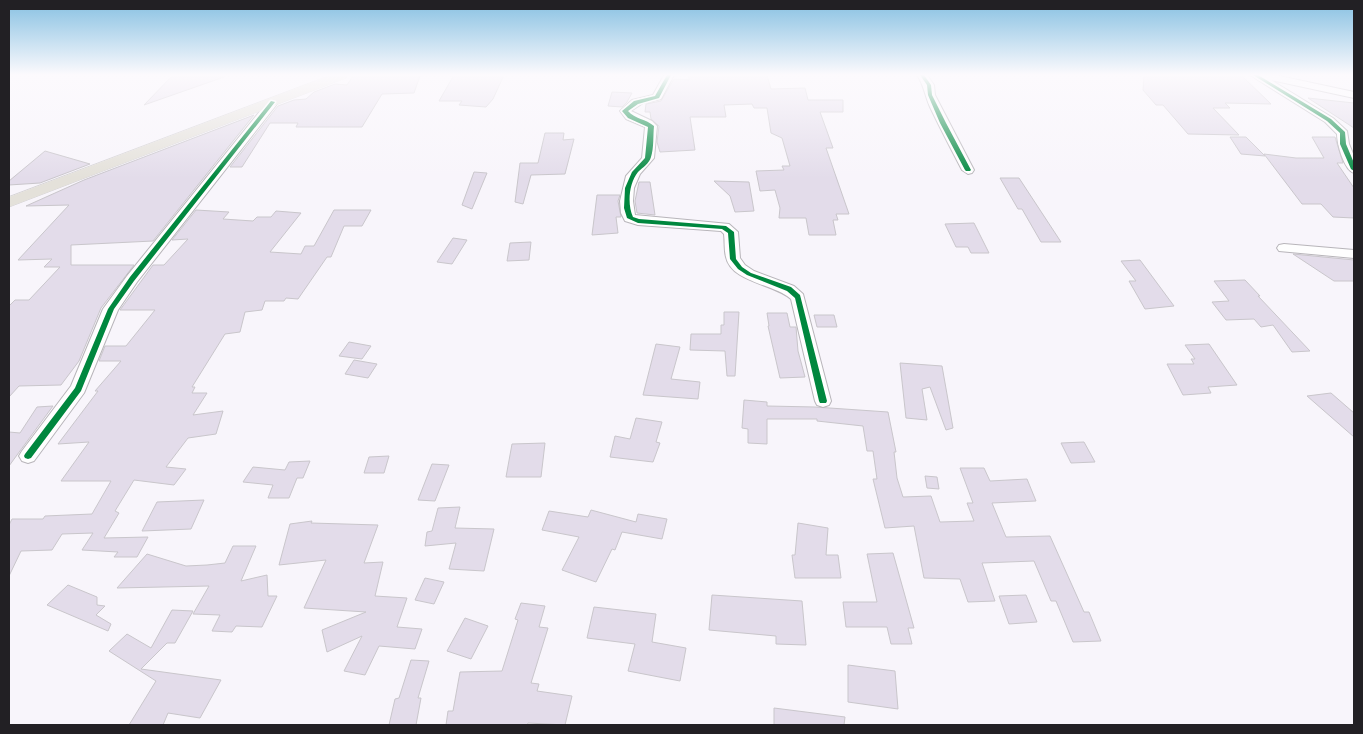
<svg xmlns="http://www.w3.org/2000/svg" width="1363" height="734" font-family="'Alegreya Sans',sans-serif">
	<rect width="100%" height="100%" fill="#f8f5fb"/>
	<!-- building -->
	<g fill="#e3dcea" stroke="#c9c6cb">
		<path d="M173,75h51v2l-80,28z"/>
		<path d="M454,75h50l-11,24 -7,8 -27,-2 3,-4h-23z"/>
		<path d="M689,75h78l4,14 34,-1 3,12h35v12h-23l13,36h-7l23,66h-13l2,6h-5l3,15h-27l-3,-17h-27l1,-10 -5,-18 -15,1 -4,-20 28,-1 -2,-4h8l-8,-28 -11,-5 -4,-25h-13l-2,-4 -28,1 2,12h-36l5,33 -35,2 -3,-10 2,-16 -8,-7 -1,-7h-5l1,-8 15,-3 13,-22 15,1z"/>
		<path d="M1144,75h97l30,29 -46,-1 5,5h-17l26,27 -51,-1 -25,-29h-7l-13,-15z"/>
		<path d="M353,76h67l-6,17 -32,1 -20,33h-66l2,-4h-28l-28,44h-12l48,-61 16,-6 12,-1 8,-7 21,-8 12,1z"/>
		<path d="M612,92l20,1 -5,9 -5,5 -14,-1z"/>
		<path d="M1308,98l46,5v25z"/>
		<path d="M254,115l-101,126 -82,4v20h63l-33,43 -22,53 -18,24 -42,1 -10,11v-91l6,-6h14l31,-33h-16l8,-8 -34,1 51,-55 -43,1 58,-26z"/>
		<path d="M545,133h19l-1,7 11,-1 -9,35 -34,1 -8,29 -8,-2 5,-39h18z"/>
		<path d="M1230,137h16l19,19 -24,-2z"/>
		<path d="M1312,137h23l8,26h-6l17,25v30l-21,-1 -12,-13h-19l-38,-50 32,4h28z"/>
		<path d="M45,151l45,13 -50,19 -31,2v-4z"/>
		<path d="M474,172l13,1 -15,36 -10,-4z"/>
		<path d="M1000,178h19l42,64h-20l-19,-33h-4z"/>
		<path d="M714,181l35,1 5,29 -19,1 -5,-16z"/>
		<path d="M639,182h11l5,33 -18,-2 -2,-12z"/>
		<path d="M597,195h23l-2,6 3,16h-5l2,16 -26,2z"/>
		<path d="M196,210l33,2 -6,7 30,2 4,-4h14l5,-6 25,2 -31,39 31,2 4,-8h9l20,-36h37l-9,16h-18l-13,31h-4l-29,42 -12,-1 -2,3h-19l-3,9 -17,2 -5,20 -15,2 -33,53h3l-3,6h15l-14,22 30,-4 -7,23 -28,4 -22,29 20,2 -12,16 -40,-5 -19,31 4,2 -15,25 44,-1 -11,20h-23l4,-5 -36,-2 11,-17 -31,1 -10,16 -31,1 -12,25v-51l3,-6h31l2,-3 47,-2 19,-33h-50l28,-39 -31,2 40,-53h-3l26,-30h-22l6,-15h21l29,-36h-35l33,-45h11l24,-26 -16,1z"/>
		<path d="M974,223l15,30h-18l-3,-6h-12l-11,-23z"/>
		<path d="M453,238l14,2 -15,24 -15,-2z"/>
		<path d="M531,242l-2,18 -22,1 3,-18z"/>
		<path d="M1293,254l61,6v21h-20z"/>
		<path d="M1140,260l34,46 -29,3 -16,-28h7l-15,-20z"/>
		<path d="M1245,280l15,16h-2l52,55 -18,1 -19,-27 -12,2 -7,-8 -28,1 -14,-18 17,-1 -15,-20z"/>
		<path d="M724,312h15l-4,64h-8l-2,-25 -35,-1 1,-16h30v-9h3z"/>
		<path d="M767,313h20l3,14h6l2,24 7,26 -25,1 -12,-52h1z"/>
		<path d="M814,315h20l3,12h-20z"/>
		<path d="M349,342l22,4 -9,13 -23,-3z"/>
		<path d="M656,344l24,3 -9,32 29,3 -2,17 -55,-4z"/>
		<path d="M1209,344l28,41 -29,2 3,6 -28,2 -16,-31h27l-3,-5h4l-10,-14z"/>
		<path d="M354,360l23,4 -9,14 -23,-4z"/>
		<path d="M900,363l42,3 11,62 -7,2 -16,-43 -8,2 5,31 -21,-2z"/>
		<path d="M1331,393l23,20v24l-47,-41z"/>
		<path d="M744,400l23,2v4l48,1 73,5 8,40h-2l3,26 6,19 28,-1 9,26 34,-1 -7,-18h6l-13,-35h24l6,13 37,-2 9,22 -44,2 14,34 44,-1 34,76h5l12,29 -28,1 -17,-41h-5l-17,-40 -52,2 13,38 -27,1 -8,-23 -36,-1 -10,-52 -29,2 -12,-49h4l-4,-28h-6l-4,-25 -46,-5v-2h-50v25l-19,-1v-14l-6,-1z"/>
		<path d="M53,406l-36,49 -8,11v-34l11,1 17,-26z"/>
		<path d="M636,418l26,4 -6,20 4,1 -7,19 -43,-5 5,-21 15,3z"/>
		<path d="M1084,442l11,20 -24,1 -10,-20z"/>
		<path d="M545,443l-4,34h-35l6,-33z"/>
		<path d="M389,456l-5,17h-20l5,-16z"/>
		<path d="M310,461l-7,17h-6l-8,20h-21l5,-13 -30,-3 10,-15 32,3 4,-8z"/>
		<path d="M432,464l17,1 -14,36 -17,-1z"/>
		<path d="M925,476l12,1 2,12 -12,-1z"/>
		<path d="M204,500l-13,29 -49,2 15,-29z"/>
		<path d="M460,507l-5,21 39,1 -10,42 -35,-2 7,-26 -31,3 2,-14 5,-1 6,-23z"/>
		<path d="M591,510l45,12 2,-8 29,5 -5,20 -40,-7 -7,18 -3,-1 -16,33 -34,-12 17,-33 -37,-7 7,-19 39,6z"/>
		<path d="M312,521l-1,2 67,2 -14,38 19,-1 -8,34 32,2 -10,29 25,2 -7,20 -36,-3 -14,29 -21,-4 18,-35 -35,16 -5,-22 44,-18 -62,-4 22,-48 -47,5 11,-41z"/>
		<path d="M798,523l30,5 -2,27h12l3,23h-46l-3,-23h3z"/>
		<path d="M233,546h23l-15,35 26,-6 1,21h9l-15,31 -26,-1 -4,6 -20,-1 8,-16 -27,-1 16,-28 -92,2 30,-34 39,12 21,-1 18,-2z"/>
		<path d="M893,553l21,75h-6l4,16h-21l-4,-17h-41l-3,-25h34l-10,-48z"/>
		<path d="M425,578l19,4 -10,22 -19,-4z"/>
		<path d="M68,585l29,12v8l8,1 -9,9 15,9 -3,7 -61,-26z"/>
		<path d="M712,595l90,6 4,44 -30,-1v-8l-67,-6z"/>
		<path d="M1026,595l11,27 -28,2 -10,-28z"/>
		<path d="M521,603l24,3 -6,21 9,1 -17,55 8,1 -2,7 35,5 -7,29 -37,-2 -1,2h-81l2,-14h5l7,-39 42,-1 16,-51 -3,-1z"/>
		<path d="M594,607l62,7 -4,28 34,6 -6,33 -52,-10 7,-27 -48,-6z"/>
		<path d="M172,610l21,1 -18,32h-8l-26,26 80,11 -21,38 -32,-5 -5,12h-34l27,-44 -47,-30 18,-17 24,14z"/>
		<path d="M465,618l23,8 -17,33 -24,-8z"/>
		<path d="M411,660l18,1 -11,37h3l-5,27h-27l6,-26 4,-1z"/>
		<path d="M848,665l47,6 3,38 -50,-7z"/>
		<path d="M774,708l71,9 -1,8h-70z"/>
	</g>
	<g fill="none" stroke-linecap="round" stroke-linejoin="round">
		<!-- minor casing -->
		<g stroke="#b8b5ba" stroke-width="2">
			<g id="minor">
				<path d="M664,75h10l-13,24 -18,4 -12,8 21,10 5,5 -3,32 -14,16 -6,14 -1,13 2,14 94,9 9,8 2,26 5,7 9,6 40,15 9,8 28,107 -2,4 -6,2 -6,-2 -2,-4 -24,-102c-17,-15 -60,-17 -65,-42 -2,-7 -1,-16 -2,-23l-3,-3 -83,-6 -13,-4 -4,-8 -1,-12 6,-25 16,-18 3,-31 -19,-8 -6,-8 12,-11 21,-5z"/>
				<path d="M917,75h10l7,10 1,10 39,75 -2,3 -4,1 -6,-4c-11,-21 -22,-42 -32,-63 -5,-11 -6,-22 -13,-32z"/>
				<path d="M1250,75h25l79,17v6l-83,-18 62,38 14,13 2,13 5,12v17c-10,-3 -17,-29 -17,-39l-12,-12z"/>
				<path d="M273,99l4,1 1,2 -1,2 -140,178 -19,28 -34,83 -50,68 -6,2 -6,-2 -3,-5 3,-5 49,-65 32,-77 24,-33 142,-176z"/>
				<path d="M1284,244l70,6v8l-75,-7 -2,-3 2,-3z"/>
			</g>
		</g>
		<!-- major casing -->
		<g stroke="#d5d3d6" stroke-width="1">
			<path id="major" d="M331,75h17l-2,3 -337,129v-10z"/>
		</g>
		<!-- minor -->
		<use href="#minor" fill="#fefefe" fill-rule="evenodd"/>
		<!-- major -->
		<use href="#major" fill="#e4e1da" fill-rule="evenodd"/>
		<!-- cycleway casing -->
		<g stroke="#fff" stroke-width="3">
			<g id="cycleway">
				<path d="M667,75h4l-12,23 -21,6 -10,7c7,8 18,8 26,15 -1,10 0,22 -3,31 -2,7 -8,10 -13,15 -9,11 -11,32 -5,45l6,2 87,7 8,6 2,27 6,8 9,6 40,14 9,8 27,106 -1,2h-6l-1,-2 -24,-103 -8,-7 -40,-16 -9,-6 -8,-10 -2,-26 -6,-4 -84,-6 -11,-5 -3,-10 1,-20 7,-16 13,-14 3,-31 -20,-9 -6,-7 12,-10 21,-5z"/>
				<path d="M920,75h4l7,10 1,10 14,28 25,47 -1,1h-4l-1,-1 -25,-47 -12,-28 -1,-10z"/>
				<path d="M1253,75h5l73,44 14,13 1,12 8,19v8l-3,-2 -11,-25v-11l-13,-12z"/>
				<path d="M271,101l4,1 -141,179 -20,28 -33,82 -50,67 -3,1 -3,-1 -1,-2 1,-2 50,-66 33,-79 22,-32z"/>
			</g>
		</g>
		<!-- cycleway -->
		<use href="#cycleway" fill="#00873e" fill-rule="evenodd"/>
	</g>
	<!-- sky -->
	<linearGradient id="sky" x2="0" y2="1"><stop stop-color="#86c0e2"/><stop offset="0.42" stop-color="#fcfafd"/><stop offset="1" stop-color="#fcfafd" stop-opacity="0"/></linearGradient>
	<rect width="1363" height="178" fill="url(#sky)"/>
	<!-- border -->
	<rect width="1363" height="734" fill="none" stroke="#222024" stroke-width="20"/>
</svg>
